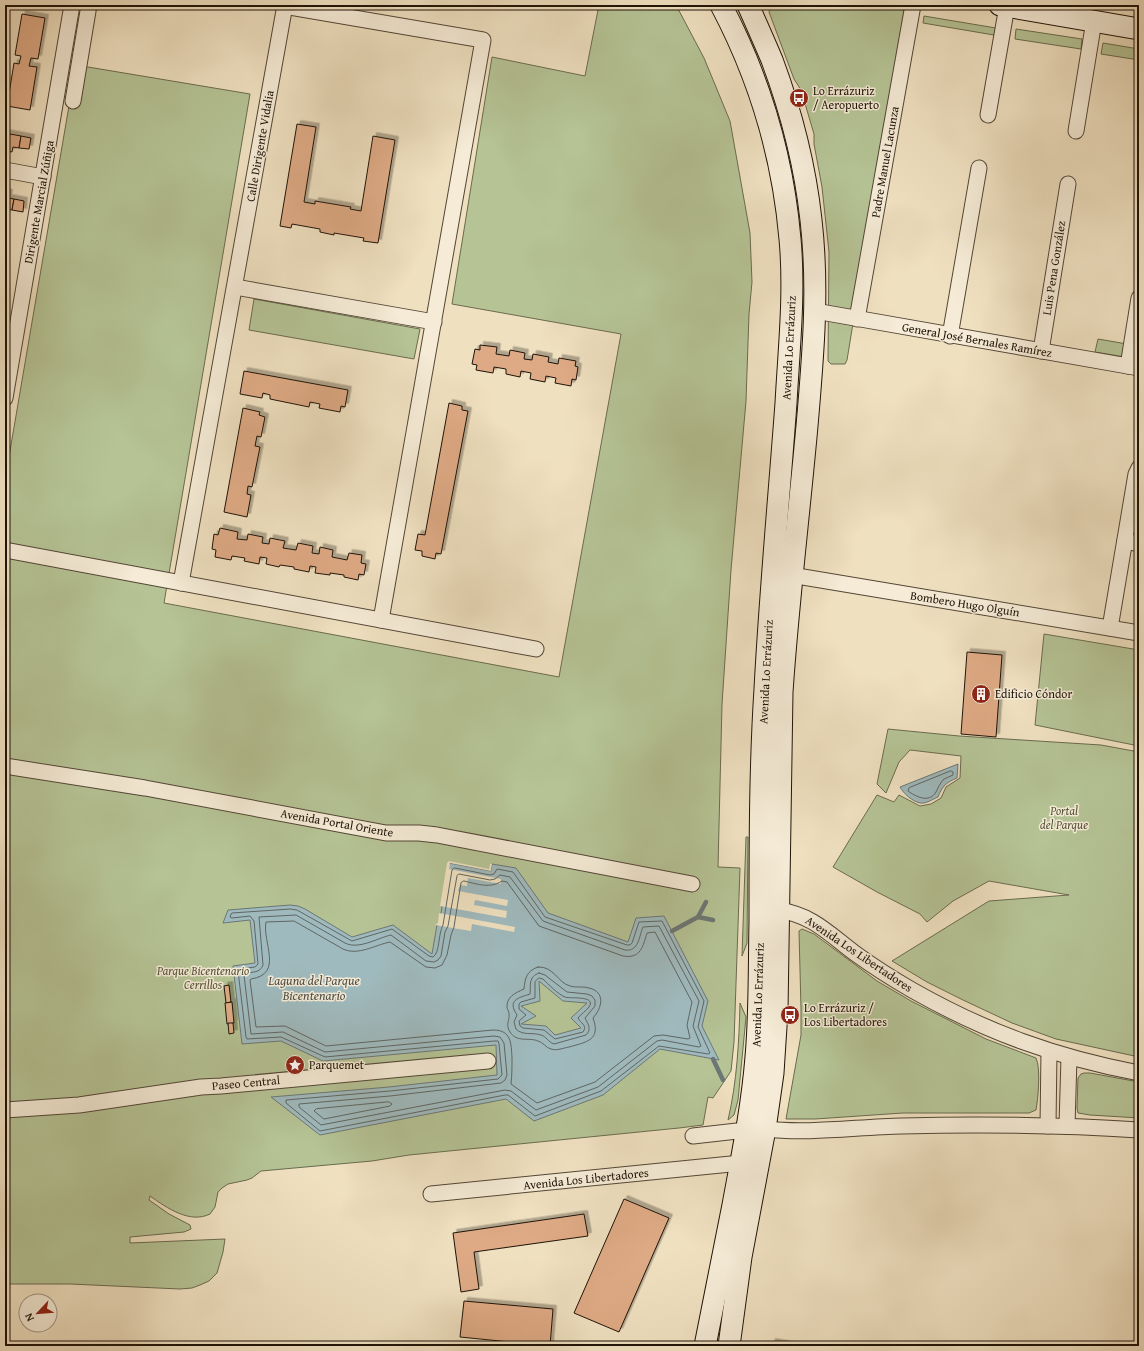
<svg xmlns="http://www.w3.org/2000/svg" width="1144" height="1351" font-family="'Gentium Book Plus',serif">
	<defs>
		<filter id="shadow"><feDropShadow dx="3.5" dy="-3.5" stdDeviation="0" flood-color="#0004"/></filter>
	</defs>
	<rect width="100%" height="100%" fill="#efe0c0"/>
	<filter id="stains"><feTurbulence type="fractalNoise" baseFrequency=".005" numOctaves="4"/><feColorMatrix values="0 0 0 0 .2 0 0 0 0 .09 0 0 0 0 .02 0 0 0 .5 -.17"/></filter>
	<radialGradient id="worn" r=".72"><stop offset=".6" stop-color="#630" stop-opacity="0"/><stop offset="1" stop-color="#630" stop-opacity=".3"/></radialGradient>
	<!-- green -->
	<g fill="#b5c395" stroke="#6a6b4e">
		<path d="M599,5h77l28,53 26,63 20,112 2,49 -3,32 -3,87 -15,169 -9,134 -4,163 22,1 -6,174 -3,29 -18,27 -5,-1 -5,28 -24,3 -270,27 -37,6 -111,10 -9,7 -5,2 -19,4 -6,4 -4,4 -3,15 -5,7c-20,10 -43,-6 -60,-18l-1,4 20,14 21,11 1,4 -7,3 -54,5v6l95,-4 -2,13 -6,21 -8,8 -9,4 -8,3 -12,1 -110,-5h-65v-804l71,-415 174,29 -86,509 395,74 62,-343 -169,-30 40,-247 93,19z"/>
		<path d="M771,5h134l-58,355 -2,4h-14l-3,-3 1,-109 -7,-65 -8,-43v-10l-13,-44 -7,-11 -25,-67z"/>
		<path d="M924,16l72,12 -2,7 -71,-12z"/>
		<path d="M1016,29l66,10 -1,10 -66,-10z"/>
		<path d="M1103,43l36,6v11l-38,-6z"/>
		<path d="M254,299l166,30 -6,30 -165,-29z"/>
		<path d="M1098,339l29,5 -2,13 -30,-5z"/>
		<path d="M1044,634l95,16v96l-104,-21z"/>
		<path d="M888,729l71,7 142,9 38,7v305l-83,-18 -44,-16 -49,-23 -36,-18 -35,-21 97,-60 80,-6 -80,-14 -36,20 -26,21 -7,-8 -43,-22 -44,-25 44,-72 17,7 5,-7 21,11 11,-2 10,-6 5,-11 14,-9 1,-22 -51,-6 -11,12 -13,31 -9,-9z"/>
		<path d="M746,837h2l-1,106 -5,13z"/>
		<path d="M802,929l12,5 63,47 34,20 75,38 50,19c5,10 2,41 0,52l-7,3h-126l-88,6h-29l15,-84v-26l-2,-78z"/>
		<path d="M740,1003l6,14 -8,83 -4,15 -6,5c9,-38 11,-78 12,-117z"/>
		<path d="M1084,1073h6l49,9v36l-49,-3 -12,-2 -1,-5 1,-30 3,-4z"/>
	</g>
	<!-- water -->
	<g fill="#9fbabe" stroke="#6c7775" fill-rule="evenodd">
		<path d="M958,764l-1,14c-10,4 -15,8 -19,19 -5,2 -12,7 -18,6 -8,-2 -16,-9 -20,-16z"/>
		<path d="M449,863l42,8 1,-7 24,4 32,45 80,29 8,-24 28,-2 44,85 -6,25 17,34 -59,-11 -57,46 -69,26 -28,-22 -186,36 -49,-38 118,-10 108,-12 -1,-30 -173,16 -42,-20 -39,3 -9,-78 22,-3 -5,-43 -27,3 5,-13 62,-5 8,1 7,3 47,28 41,-12 39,29 5,-29h2zM539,981l24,20 24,2 -16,15 10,10 -26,7 -9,-9 -25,-2 15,-8 -15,-10 19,-5z"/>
	</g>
	<!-- pier -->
	<g fill="#efe0c0">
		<path d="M449,861l40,8 1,-5h2l-1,7 -41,-8 -1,6 52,10v5l-33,-6 -1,8 -7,-1 -2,6 50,9 -1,6 -32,-6 -1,5 33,6 -1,7 -66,-12 7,-43z"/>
		<path d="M439,913l76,14 -1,5 -42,-8 -1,7 -36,-6 3,-2z"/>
	</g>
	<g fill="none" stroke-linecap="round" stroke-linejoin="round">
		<!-- shore -->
		<g stroke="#5f6663" stroke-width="1">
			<path d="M951,771l2,1v3c-3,1 -6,3 -9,4 -4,4 -6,9 -8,13 -7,12 -21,4 -28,-1l1,-3z"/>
			<path d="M455,868l35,7 4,-1 3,-5 16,3 32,45 82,28h3l2,-2 7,-21 23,-1 42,80 -6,26 12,26 -2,1 -49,-8 -58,45 -66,25 -27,-21h-3l-185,36 -34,-28v-3l104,-9 108,-12 4,-4 -3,-31 -1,-3h-4l-169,16 -44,-20 -34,2 -1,-2 -8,-66 2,-2 15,-2 3,-3 -4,-43 -4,-5 -18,2 -2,-1 1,-3 1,-1 58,-4 7,1 55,31 40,-12 37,27 4,1c7,-4 5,-23 10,-32l9,-55z"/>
			<path d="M459,874l31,6 5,-1 5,-4 10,2 33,44 82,29c14,2 14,-14 18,-23l16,-1 40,75 -6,25 8,20 -2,1 -37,-7 -5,1 -59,46 -62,23 -25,-19 -6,-1 -184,35 -22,-18v-3l91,-8 111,-13 4,-3 2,-5 -3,-32 -4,-6 -6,-1 -169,16 -42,-20 -32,2 -7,-59 1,-2c8,-1 15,0 18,-8l-4,-48 37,-2 49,28c14,7 32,-5 46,-8l35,26 8,1 4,-2 3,-4 4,-24 3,-6 9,-50z"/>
			<path d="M464,881c13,3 26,8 38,0l5,1 32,44 84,30c18,3 20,-10 24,-23l8,-1 37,70 -5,23 3,13 -2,1 -25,-4 -9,1 -59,46 -58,21 -26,-19c1,-9 1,-17 1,-26 -1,-14 0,-28 -19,-28l-167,16 -41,-20 -29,1 -6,-47 1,-1c33,-5 11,-37 15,-57l28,-1 49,28c15,7 32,-4 47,-7l36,25 9,1 7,-3 5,-10 4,-20 3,-8 7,-44z"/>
			<path d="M538,967c16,-1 20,16 32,19 5,2 13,0 19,2 17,4 13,20 4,30 8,22 -6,24 -24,29 -6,1 -12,4 -18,2 -5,-1 -8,-7 -13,-8 -9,-4 -21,2 -28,-9 -5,-8 0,-11 -1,-18 0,-2 -1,-4 -2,-6 -1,-11 8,-15 17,-19 1,-10 2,-18 14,-22z"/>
			<path d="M539,973l6,2 22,17 20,2 5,2 3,4v6l-10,12c3,6 7,11 1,17l-32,9c-6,-2 -8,-8 -13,-9 -9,-3 -18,1 -25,-6l-2,-7 3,-7c-10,-15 1,-17 13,-21 1,-9 -2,-17 9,-21z"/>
			<path d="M539,978l4,1c5,5 16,16 22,18 4,2 32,-2 24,10 -3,4 -8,7 -11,11 2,5 10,7 5,14l-28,7 -11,-9 -21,-2 -3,-2 -1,-5 7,-6 -7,-6v-5l2,-2 14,-4v-16z"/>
			<path d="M389,1102l3,2 -2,2 -66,13 -10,-8 2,-2z"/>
		</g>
		<!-- stream -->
		<g stroke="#6c7775" stroke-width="4.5">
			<path d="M698,917l15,3"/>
			<path d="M672,931l26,-14 8,-15"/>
			<path d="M713,1059l10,21"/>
		</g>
	</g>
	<!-- building -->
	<g fill="#deaa85" stroke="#1f1308" filter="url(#shadow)">
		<path d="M22,14l23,4 -7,41 -7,-1 -2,8 8,1 -7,43 -23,-4 7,-43 5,1 2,-8 -6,-1z"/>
		<path d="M297,124l19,3 -12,75 11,2v-3l36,6 -1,2 11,2 12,-75 22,4 -17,103 -15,-2 1,-3 -30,-5v2l-14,-3v-3l-28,-5 -1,4 -11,-2z"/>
		<path d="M5,133l5,1 -2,11h-3z"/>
		<path d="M10,134l11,2 -2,12 -6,-1 -1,5 -5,-1z"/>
		<path d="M21,136l10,2 -2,11 -10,-1z"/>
		<path d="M5,192l4,1 -1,5 6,1 -2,11 -7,-1z"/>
		<path d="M14,199l10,2 -1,11 -11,-2z"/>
		<path d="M480,345l17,2 -1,7 13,2 1,-6 15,3 -1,6 8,1 1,-6 16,3 -1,5 10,2 1,-6 17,3 -1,5 3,1 -2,13 -4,-1 -1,7 -16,-3 1,-5 -10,-2 -1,6 -15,-3 1,-6 -10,-2 -1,6 -14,-3v-5l-12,-2 -1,6 -17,-3 1,-5 -5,-1 3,-15 5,1z"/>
		<path d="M244,371l104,19 -3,17 -4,-1 -1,6 -21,-4 1,-4 -10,-2 -1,5 -39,-8v-4l-7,-2 -1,5 -22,-4z"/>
		<path d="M449,403l13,3v4l6,1 -27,143 -5,-1 -1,6 -13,-3v-5l-7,-1 3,-16 7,1z"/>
		<path d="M243,408l17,4 -1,3 6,2 -4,20 -4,-1 -2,10 5,1 -8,40 -4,-1 -1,8 4,1 -4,22 -23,-5z"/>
		<path d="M220,528l18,4 -1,7 10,1 1,-6 15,3 -1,6 7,1 1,-6 15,3 -2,7 13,2 2,-7 15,3 -1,7 7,1 1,-7 13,3 -1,7 15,3 2,-7 13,2 -1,8 5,1 -2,11 -5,-1 -1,6 -14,-3v-2l-14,-2v2l-15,-2 1,-6 -6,-1 -1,6 -15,-3v-2l-14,-2 -1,2 -13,-3 1,-6 -7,-1 -1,7 -15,-3 1,-3 -13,-2 -1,4 -16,-3 1,-7 -4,-1 2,-15 4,1z"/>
		<path d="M967,652l35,3 -6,82 -35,-3z"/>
		<path d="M229,985l2,17 -5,1 -2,-17z"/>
		<path d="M232,1002l2,21 -7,1 -2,-21z"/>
		<path d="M228,1023h5l1,10 -5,1z"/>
		<path d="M624,1199l45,19 -50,114 -45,-19z"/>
		<path d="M584,1214l4,22 -114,16 5,37 -18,3 -8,-59z"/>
		<path d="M464,1301l89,8 -3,37 -90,-9z"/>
		<path d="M772,1342l23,4h-24z"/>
	</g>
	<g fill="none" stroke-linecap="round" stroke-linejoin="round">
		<!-- street casing -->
		<g stroke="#534636" stroke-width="17">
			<g id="street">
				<path d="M284,6l199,34 -102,580"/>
				<path d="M73,101l16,-96"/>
				<path d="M988,115l19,-109"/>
				<path d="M1076,131l18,-110"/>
				<path d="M5,170l38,7"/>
				<path d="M235,287l199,35"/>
				<path d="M815,311l324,57"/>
				<path d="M857,319l56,-314"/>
				<path d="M950,336l29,-168"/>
				<path d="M1041,351l27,-167"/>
				<path d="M1128,366l11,-68"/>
				<path d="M5,398l67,-393"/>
				<path d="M1125,541l14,3"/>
				<path d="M5,550l531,99"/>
				<path d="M791,575l348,58"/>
				<path d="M181,583l104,-578"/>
				<path d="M1110,628l26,-154 3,-6"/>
				<path d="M5,766l140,22 241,45h33l18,2 255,49"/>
				<path d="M778,910c35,5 51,24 78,44 18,13 37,25 56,36 74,42 143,67 227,83"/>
				<path d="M5,1110l74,-5 122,-18 20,-1 267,-25"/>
				<path d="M1048,1126l1,-75"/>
				<path d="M1067,1126l2,-69"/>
				<path d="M765,1129c45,5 91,-2 137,-3 79,-2 158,-1 237,4"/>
				<path d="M693,1136l53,-6"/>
				<path d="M431,1194l310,-31"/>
			</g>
		</g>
		<!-- secondary casing -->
		<g stroke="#1f1308" stroke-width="23">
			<g id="secondary">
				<path d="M1000,5l139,24"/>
				<path d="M705,1346c9,-47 19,-94 28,-141 9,-49 19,-98 23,-148 4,-45 3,-91 4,-136 0,-78 0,-155 5,-232 5,-96 14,-191 21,-286 3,-55 9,-110 4,-164 -7,-81 -31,-162 -69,-234"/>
				<path d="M729,1346l12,-89 24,-128 8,-56 4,-62 5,-319c6,-89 17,-177 25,-266 6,-69 12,-137 4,-206 -6,-55 -20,-109 -39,-160 -8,-19 -16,-37 -24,-55"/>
			</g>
		</g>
		<!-- street -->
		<use href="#street" stroke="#f5ebd6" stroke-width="15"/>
		<!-- secondary -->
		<use href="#secondary" stroke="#f5ebd6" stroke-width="21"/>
	</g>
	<!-- icons -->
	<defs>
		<g id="bus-disc" transform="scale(1)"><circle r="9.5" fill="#8f2418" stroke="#f5ebd6"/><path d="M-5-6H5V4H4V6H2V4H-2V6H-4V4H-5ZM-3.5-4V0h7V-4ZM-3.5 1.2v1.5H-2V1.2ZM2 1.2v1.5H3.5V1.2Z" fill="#fff"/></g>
		<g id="building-disc" transform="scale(1)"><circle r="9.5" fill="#8f2418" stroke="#f5ebd6"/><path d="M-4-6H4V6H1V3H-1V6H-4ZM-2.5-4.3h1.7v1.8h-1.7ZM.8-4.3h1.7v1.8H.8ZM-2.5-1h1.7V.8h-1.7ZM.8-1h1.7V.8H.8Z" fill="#fff"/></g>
		<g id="sight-disc" transform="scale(1)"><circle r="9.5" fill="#8f2418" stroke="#f5ebd6"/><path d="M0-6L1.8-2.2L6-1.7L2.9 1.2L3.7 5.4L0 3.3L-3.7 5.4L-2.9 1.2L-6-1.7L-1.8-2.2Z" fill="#fff"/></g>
	</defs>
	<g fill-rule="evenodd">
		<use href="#bus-disc" x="799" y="98"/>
		<use href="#building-disc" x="981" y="694"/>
		<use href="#bus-disc" x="790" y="1015"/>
		<use href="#sight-disc" x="295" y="1065"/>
	</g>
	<g text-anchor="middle" stroke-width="3" stroke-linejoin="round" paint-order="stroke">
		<!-- poi labels -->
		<g font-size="12" fill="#1f1308" stroke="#f5ebd6" text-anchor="start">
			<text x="813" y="95">Lo Errázuriz<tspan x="813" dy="14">/ Aeropuerto</tspan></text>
			<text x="995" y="698">Edificio Cóndor</text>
			<text x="804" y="1012">Lo Errázuriz /<tspan x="804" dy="14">Los Libertadores</tspan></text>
			<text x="309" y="1069">Parquemet</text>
		</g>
		<!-- street labels -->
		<g font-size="12" fill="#1f1308" stroke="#f5ebd6">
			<text transform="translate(260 146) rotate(-80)" y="4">Calle Dirigente Vidalia</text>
			<text transform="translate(885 162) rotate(-80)" y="4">Padre Manuel Lacunza</text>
			<text transform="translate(39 202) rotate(-80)" y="4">Dirigente Marcial Zúñiga</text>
			<text transform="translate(1054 268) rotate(-81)" y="4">Luis Pena González</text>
			<text transform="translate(977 340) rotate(10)" y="4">General José Bernales Ramírez</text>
			<text transform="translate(789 348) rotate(-87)" y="4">Avenida Lo Errázuriz</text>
			<text transform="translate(965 604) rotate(9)" y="4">Bombero Hugo Olguín</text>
			<text transform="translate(766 672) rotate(-87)" y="4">Avenida Lo Errázuriz</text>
			<text transform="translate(337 823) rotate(10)" y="4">Avenida Portal Oriente</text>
			<text transform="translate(859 954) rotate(34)" y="4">Avenida Los Libertadores</text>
			<text transform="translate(758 995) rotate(-88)" y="4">Avenida Lo Errázuriz</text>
			<text transform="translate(246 1083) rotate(-5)" y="4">Paseo Central</text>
			<text transform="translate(586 1179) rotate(-6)" y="4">Avenida Los Libertadores</text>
		</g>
		<!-- park labels -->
		<g font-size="12" font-style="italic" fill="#545139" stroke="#f5ebd6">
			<text x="1064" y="815">Portal<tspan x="1064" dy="14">del Parque</tspan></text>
			<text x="203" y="975">Parque Bicentenario<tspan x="203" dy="14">Cerrillos</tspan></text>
		</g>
		<!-- water labels -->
		<g font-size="13" font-style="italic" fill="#4c4d48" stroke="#f5ebd6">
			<text x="314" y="985">Laguna del Parque<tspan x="314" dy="15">Bicentenario</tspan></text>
		</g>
	</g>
	<!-- margin -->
	<rect width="1144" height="1351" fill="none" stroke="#efe0c0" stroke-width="20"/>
	<rect x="6" y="6" width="1132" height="1339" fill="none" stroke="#1f1308" stroke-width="2"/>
	<rect x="10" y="10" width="1124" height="1331" fill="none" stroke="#1f1308"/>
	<!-- north arrow -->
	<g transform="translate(38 1313) rotate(244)"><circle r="19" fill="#f5ebd6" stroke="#9f9584"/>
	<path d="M0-3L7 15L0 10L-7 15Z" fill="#8f2418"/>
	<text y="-6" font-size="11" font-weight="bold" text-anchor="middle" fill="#1f1308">N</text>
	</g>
	<rect width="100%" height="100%" filter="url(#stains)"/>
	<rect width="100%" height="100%" fill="url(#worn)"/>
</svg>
